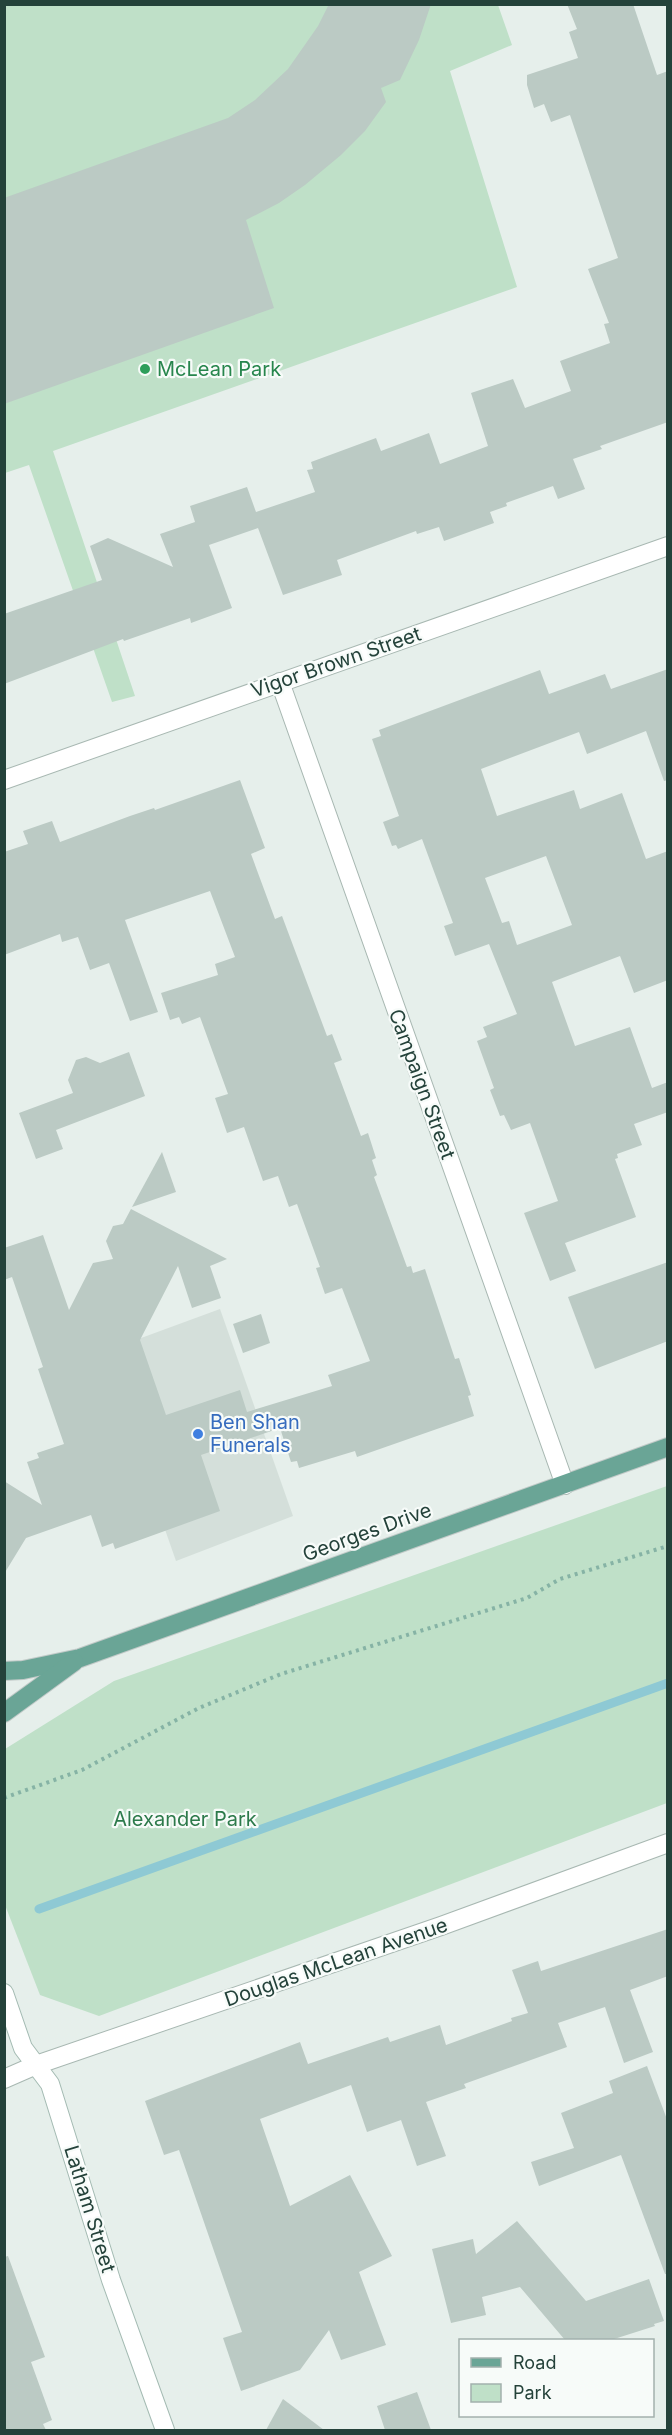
<svg xmlns="http://www.w3.org/2000/svg" width="672" height="2435" font-family="Inter,sans-serif">
	<rect width="100%" height="100%" fill="#e6efeb"/>
	<!-- built -->
	<path fill="#d4dfda" d="M220,1309l73,207 -117,45 -73,-209z"/>
	<!-- green -->
	<g fill="#bfe0c8">
		<path d="M4,5h494l14,40 -62,26 67,216 -464,164 82,245 -23,6 -83,-237 -24,8z"/>
		<path d="M667,1486v317l-568,213 -59,-21 -35,-90v-156l109,-68z"/>
	</g>
	<g fill="none" stroke-linecap="round" stroke-linejoin="round">
		<!-- stream -->
		<path stroke="#8ec9d4" stroke-width="9" d="M39,1909l629,-226"/>
	</g>
	<!-- building -->
	<g fill="#bbcac4" fill-rule="evenodd">
		<path d="M329,4h102l-12,36 -19,40 -19,8 5,14 -21,29 -24,24 -36,30 -26,18 -33,17 28,88 -270,96v-206l224,-80 27,-18 33,-31 30,-43z"/>
		<path d="M567,4h66l24,71 11,-4v351l-68,24 2,3 -29,10 12,30 -27,10 -5,-13 -47,17 1,3 -17,6 4,11 -50,18 -5,-14 -22,7 -1,-3 -79,29 5,15 -59,20 -25,-67 -49,17 23,63 -41,15 -1,-5 -66,23 -1,-2 -119,45v-70l98,-34 -12,-34 18,-8 65,29 -13,-33 35,-12 -5,-16 57,-19 9,25 59,-20 -8,-22 6,-1 -2,-7 65,-24 5,13 48,-18 11,31 48,-18 -17,-53 42,-14 12,29 46,-17 -11,-30 50,-18 -6,-19 5,-1 -21,-54 30,-11 -48,-143 -19,7 -7,-18 -10,4 -7,-23v-10l51,-17 -9,-26 8,-3z"/>
		<path d="M668,669v111l-4,1 -18,-50 -59,23 -8,-22 -98,37 16,47 77,-26 6,19 42,-16 24,66 22,-8v129l-34,13 -14,-37 -68,26 23,64 55,-19 22,61 16,-6v30l-34,12 8,21 -25,9 1,4 -3,1 21,58 -71,26 11,28 -26,10 -26,-68 34,-12 -28,-78 -19,7 -7,-15 -4,1 -10,-26 4,-2 -17,-47 10,-4 -4,-10 34,-13 -28,-70 -34,12 -11,-30 9,-3 -31,-84 -24,10 -2,-4 -4,1 -9,-24 16,-6 -27,-77 9,-3 -2,-6 161,-60 9,24 56,-20 6,15zM546,856l26,69 -55,20 -8,-24 -7,2 -17,-45z"/>
		<path d="M240,780l25,68 -14,6 24,65 7,-3 45,120 5,-2 10,26 -8,3 27,73 7,-3 8,25 -4,2 5,15 -3,2 33,90 4,-1 2,7 12,-4 30,90 4,-1 12,37 -3,1 6,20 -117,41 -2,-6 -56,17 -2,-7 -6,1 -11,-34 -79,27 19,56 -105,38 -2,-6 -11,4 -11,-32 -65,23 -22,36v-93l38,24 -15,-43 12,-4 -2,-5 27,-9 -26,-75 5,-2 -31,-90 -8,3v-32l39,-13 26,75 24,-47 20,-4 -7,-18 7,-15 10,-2 8,-15 96,50 -17,7 11,32 -29,10 -14,-42 -38,74 26,75 74,-25 7,22 85,-26 -4,-11 42,-14 -28,-73 -17,6 -9,-26 4,-1 -23,-63 -8,3 -11,-31 -15,5 -19,-54 -17,6 -12,-35 13,-4 -28,-77 -18,7 -3,-7 -9,3 -9,-27 57,-18 -3,-11 20,-7 -25,-66 -85,29 33,92 -28,9 -21,-58 -19,7 -12,-33 -16,5 -2,-8 -56,21v-103l24,-8 -5,-13 29,-10 8,21 70,-26 24,-8 1,2z"/>
		<path d="M129,1052l16,44 -89,34 7,19 -27,10 -17,-46 54,-20 -5,-13 8,-20 10,-3 14,6z"/>
		<path d="M162,1152l14,40 -44,15z"/>
		<path d="M668,1262v79l-73,28 -27,-72z"/>
		<path d="M261,1314l9,29 -27,10 -10,-29z"/>
		<path d="M668,1929v47l-38,14 23,62 -29,11 -19,-56 -47,16 9,24 -103,37 2,4 -40,14 20,54 -29,10 -16,-46 -34,12 -16,-47 -91,34 30,87 60,-31 42,81 -33,16 27,73 -45,15 -12,-30 -29,40 -59,21 -18,-53 19,-6 -63,-182 -15,5 -19,-54 155,-59 8,22 80,-27 2,5 50,-17 6,20 66,-24 -1,-3 17,-5 -16,-43 26,-9 3,10z"/>
		<path d="M647,2066l21,56v152h-3l-44,-119 -82,31 -8,-24 43,-14 -13,-35 52,-20 -4,-12z"/>
		<path d="M517,2221l69,80 63,-22 15,42 -10,3 1,2 -44,14h-46l-45,-53 -38,10 4,18 -35,8 -19,-74 41,-10 3,15z"/>
		<path d="M8,2256l37,101 -14,5 21,58 -9,4 3,6h-42v-173z"/>
		<path d="M417,2392l14,38h-46l-8,-24z"/>
		<path d="M283,2399l41,31h-58z"/>
	</g>
	<g fill="none" stroke-linecap="round" stroke-linejoin="round">
		<!-- street casing -->
		<g stroke="#a8b8b2" stroke-width="20">
			<g id="street">
				<path d="M280,682l285,803"/>
				<path d="M4,780l664,-234"/>
				<path d="M4,2079l32,-14 405,-139 227,-83"/>
			</g>
		</g>
		<!-- secondary casing -->
		<g stroke="#a4bbb3" stroke-width="20">
			<path id="secondary" d="M4,1993l19,55 27,36 61,196 54,150"/>
		</g>
		<!-- primary casing -->
		<g stroke="#c2cac8" stroke-width="20">
			<g id="primary">
				<path d="M4,1671l19,-1 57,-12 588,-211"/>
				<path d="M4,1713l70,-51"/>
			</g>
		</g>
		<!-- path -->
		<path stroke="#86b3a5" stroke-width="4" stroke-dasharray="3 4.5" stroke-linecap="butt" d="M4,1798l78,-28 117,-62 82,-34 246,-76 33,-19 108,-33"/>
		<!-- street -->
		<use href="#street" stroke="#fff" stroke-width="18"/>
		<!-- secondary -->
		<use href="#secondary" stroke="#fff" stroke-width="18"/>
		<!-- primary -->
		<use href="#primary" stroke="#6aa596" stroke-width="18"/>
	</g>
	<!-- markers -->
	<circle fill="#2e9e5b" stroke="#f7fbf9" stroke-width="2" cx="145" cy="369" r="6"/>
	<circle fill="#3f7fe0" stroke="#f7fbf9" stroke-width="2" cx="198" cy="1434" r="6"/>
	<g text-anchor="middle" stroke-width="4.5" stroke-linejoin="round" paint-order="stroke">
		<!-- leisure labels -->
		<g font-size="20" fill="#27864d" stroke="#f7fbf9" text-anchor="start">
			<text x="157" y="376">McLean Park</text>
		</g>
		<!-- street labels -->
		<g font-size="20" fill="#24423a" stroke="#f7fbf9">
			<text transform="translate(336 662) rotate(-19)" y="7">Vigor Brown Street</text>
			<text transform="translate(422 1084) rotate(70)" y="7">Campaign Street</text>
			<text transform="translate(367 1532) rotate(-20)" y="7">Georges Drive</text>
			<text transform="translate(336 1962) rotate(-19)" y="7">Douglas McLean Avenue</text>
			<text transform="translate(90 2209) rotate(73)" y="7">Latham Street</text>
		</g>
		<!-- shop labels -->
		<g font-size="20" fill="#366cbe" stroke="#f7fbf9" text-anchor="start">
			<text x="210" y="1429">Ben Shan<tspan x="210" dy="23">Funerals</tspan></text>
		</g>
		<!-- park labels -->
		<g font-size="20" fill="#2d7a4b" stroke="#f7fbf9">
			<text x="185" y="1826">Alexander Park</text>
		</g>
	</g>
	<!-- border -->
	<rect width="672" height="2435" fill="none" stroke="#24423a" stroke-width="12"/>
	<!-- legend -->
	<rect x="459" y="2339" width="195" height="78" fill="#f7fbf9" stroke="#a3b1ad" stroke-width="1.5"/>
	<rect x="471" y="2358" width="30" height="9" fill="#6aa596" stroke="#a3b1ad" stroke-width="1.5"/>
	<text x="513" y="2369" font-size="18" fill="#24423a">Road</text>
	<rect x="471" y="2384" width="30" height="18" fill="#bfe0c8" stroke="#a3b1ad" stroke-width="1.5"/>
	<text x="513" y="2399" font-size="18" fill="#24423a">Park</text>
</svg>
